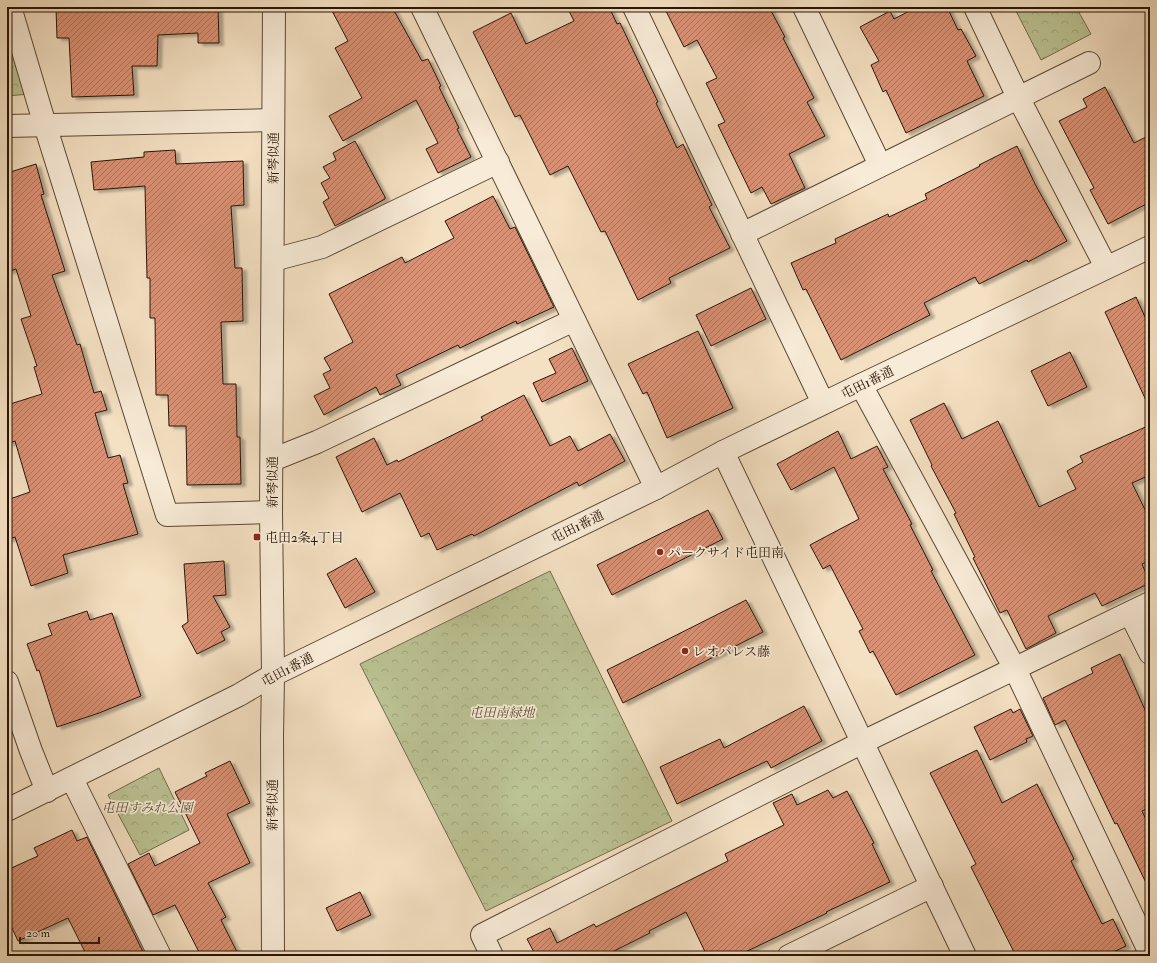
<svg xmlns="http://www.w3.org/2000/svg" width="1157" height="963" font-family="'IM FELL Double Pica','Noto Serif JP',serif">
	<defs>
		<pattern id="forest-crowns" width="20" height="18" patternUnits="userSpaceOnUse"><rect width="20" height="18" fill="#bbc293"/><path d="M2 6a3 3 0 1 1 6 0M12 15a3 3 0 1 1 6 0" fill="none" stroke="#a1a67d"/></pattern>
		<pattern id="building-hatch" width="6" height="6" patternUnits="userSpaceOnUse"><rect width="6" height="6" fill="#d99175"/><path d="M-1 1l2-2M0 6l6-6M5 7l2-2" fill="none" stroke="#b0755e"/></pattern>
		<filter id="shadow"><feDropShadow dx="4.5" dy="2.5" stdDeviation="1" flood-color="#0004"/></filter>
	</defs>
	<rect width="100%" height="100%" fill="#f4e0c2"/>
	<filter id="stains"><feTurbulence type="fractalNoise" baseFrequency=".005" numOctaves="4"/><feColorMatrix values="0 0 0 0 .2 0 0 0 0 .09 0 0 0 0 .02 0 0 0 .5 -.17"/></filter>
	<radialGradient id="worn" r=".72"><stop offset=".6" stop-color="#630" stop-opacity="0"/><stop offset="1" stop-color="#630" stop-opacity=".3"/></radialGradient>
	<!-- forest -->
	<g fill="url(#forest-crowns)" stroke="#726c4c">
		<path d="M1014,7h62l15,27 -50,26z"/>
		<path d="M7,22l22,72 -22,2z"/>
		<path d="M550,571l122,250 -186,90 -126,-247z"/>
		<path d="M159,768l30,62 -49,25 -32,-60z"/>
	</g>
	<!-- building -->
	<g fill="url(#building-hatch)" stroke="#281505" filter="url(#shadow)">
		<path d="M99,7h119l1,36h-21v-10l-40,2 -1,31h-25l2,29 -62,2 -3,-59h-12l-1,-30z"/>
		<path d="M330,7h62l30,54 6,-2 13,27 -2,1 20,41 -2,1 14,28 -33,16 -12,-24 12,-6 -22,-43 -73,41 -14,-25 33,-18 -27,-50 13,-7z"/>
		<path d="M567,7h42l8,17 3,-1 38,79 -2,1 21,45 6,-4 29,61 -3,2 21,41 -61,30 2,5 -33,17 -33,-69 -4,1 -33,-66 -18,9 -30,-60 -5,2 -42,-85 38,-19 15,31 48,-23z"/>
		<path d="M664,7h105l16,30 -2,1 31,60 -7,4 18,34 -36,18 16,34 -34,16 -9,-17 -11,6 -33,-68 7,-3 -19,-39 11,-5 -20,-38 -13,7z"/>
		<path d="M917,7h30l11,23 3,-1 15,27 -9,5 17,35 -78,37 -20,-43 -3,2 -12,-27 8,-4 -19,-34 30,-16 4,8z"/>
		<path d="M1105,87l29,56 16,-8v67l-42,22 -18,-34 4,-2 -35,-67 28,-14 -4,-8z"/>
		<path d="M355,141l30,56v2l-50,27 -12,-24 6,-4 -8,-15 9,-5 -7,-11 13,-7 -3,-7z"/>
		<path d="M1017,146l18,38 32,57 -39,21 -1,-2 -48,24 -4,-7 -51,26 6,12 -89,45 -35,-71 -3,1 -12,-27 45,-20 -1,-4 53,-25 1,3 38,-18 -2,-5 55,-28 -1,-1z"/>
		<path d="M175,150l1,14 67,-3 1,44 -13,1 4,62h7l1,53 -22,1 2,62h13l1,53h3l1,47 -54,1 -1,-59h-17l-1,-31h-12l-1,-77h-5v-40h-3l-2,-92 -51,4 -3,-28 53,-5v-5z"/>
		<path d="M36,164l8,30 -3,1 24,76 -13,4 25,70 3,-1 14,49 7,-2 6,19 -12,3 13,45 12,-3 8,28 -5,1 15,50 -75,21 5,18 -37,13 -16,-49 -8,3v-40l23,-8 -15,-51 -8,3v-39l35,-11 -8,-27 3,-1 -16,-47 10,-3 -15,-47 -9,3v-99z"/>
		<path d="M493,196l17,33 5,-2 39,80 -37,17 -1,-3 -56,27 -2,-3 -62,30 5,10 -21,10 -4,-8 -52,28 -10,-19 16,-8 -7,-14 8,-4 -7,-12 29,-16 -24,-48 73,-37 3,6 49,-25 -9,-17z"/>
		<path d="M751,288l15,31 -55,27 -15,-31z"/>
		<path d="M1136,297l14,31v81l-45,-97z"/>
		<path d="M698,331l35,77 -66,30 -20,-46 -4,2 -15,-30z"/>
		<path d="M572,348l16,33 -46,21 -9,-19 23,-10 -7,-14z"/>
		<path d="M1070,352l17,35 -39,19 -17,-35z"/>
		<path d="M524,395l26,51 20,-10 8,15 32,-17 15,27 -46,25 -2,-4 -103,54 -2,-2 -35,16 -8,-17 -8,4 -21,-44 -38,19 -26,-55 38,-19 13,27 10,-5 1,2 85,-42 -2,-3z"/>
		<path d="M944,403l18,36 36,-18 41,86 37,-18 -9,-18 16,-9 -3,-6 70,-31v50l-18,8 18,37v40l-8,4 8,19 -48,23 -7,-13 -47,23 8,17 -30,16 -19,-39 -7,3 -27,-55 2,-1 -21,-43 2,-1 -25,-47 1,-1 -22,-45z"/>
		<path d="M838,431l13,28 26,-13 11,21 -5,2 29,55 -2,1 23,45 -2,1 44,84 -79,40 -23,-44 -3,2 -11,-22 4,-2 -33,-64 -7,4 -13,-24 49,-26 -25,-52 -43,23 -14,-26z"/>
		<path d="M708,510l15,29 -111,56 -15,-30z"/>
		<path d="M356,558l19,34 -30,16 -18,-34z"/>
		<path d="M224,561l2,34 -13,1 17,31 -9,5 4,8 -28,14 -15,-28 6,-4 -4,-58z"/>
		<path d="M746,600l17,32 -140,71 -16,-33z"/>
		<path d="M87,611l3,9 22,-7 29,83 -42,17 -42,14 -18,-57 -2,1 -10,-27 25,-9 -4,-11z"/>
		<path d="M1120,654l30,67v86l-8,4 8,17v63l-33,-68 -2,1 -50,-104 -10,5 -12,-27 50,-25 -2,-5z"/>
		<path d="M804,706l18,35 -51,27 -4,-7 -90,43 -17,-37 60,-28 4,9z"/>
		<path d="M1011,709l2,4 7,-4 13,27 -7,3 1,3 -37,18 -16,-33z"/>
		<path d="M977,750l25,53 35,-19 37,75 -3,2 31,63 11,-5 13,27 -21,10h-89l-45,-89 5,-3 -46,-91z"/>
		<path d="M230,761l20,42 -23,11 23,49 -42,20 18,34 -5,3 18,36h-38l-26,-51 -22,10 -25,-51 21,-11 6,13 45,-23 -25,-51 32,-16 -2,-3z"/>
		<path d="M828,790l5,8 14,-7 27,52 -2,1 18,38 -64,30 1,1 -90,43h-30l-21,-44 -37,19 1,2 -46,23h-72l3,-2 -8,-15 23,-11 7,15 37,-19 2,3 132,-66 -3,-7 59,-29 -11,-22 19,-9 5,11z"/>
		<path d="M72,830l5,11 10,-4 58,119h-58l-19,-38 -50,23 -11,-24v-47l31,-14 -4,-8z"/>
		<path d="M360,892l11,23 -34,16 -11,-23z"/>
	</g>
	<g fill="none" stroke-linecap="round" stroke-linejoin="round">
		<!-- minor casing -->
		<g stroke="#5b4834" stroke-width="24">
			<g id="minor">
				<path d="M10,7l35,118 122,390 104,-3"/>
				<path d="M422,7l234,481"/>
				<path d="M634,7l189,396"/>
				<path d="M804,7l76,158"/>
				<path d="M975,7l43,90 88,170"/>
				<path d="M7,126l266,-6"/>
				<path d="M742,234l347,-171"/>
				<path d="M273,260l49,-13 176,-85"/>
				<path d="M861,385l154,284 135,284"/>
				<path d="M723,452l242,504"/>
				<path d="M272,460l45,-18 257,-122"/>
				<path d="M1130,613l20,40"/>
				<path d="M7,682l24,69 16,40"/>
				<path d="M72,779l88,177"/>
				<path d="M7,810l232,-115 34,-20 383,-187 67,-36 138,-67 289,-138"/>
				<path d="M273,956l-1,-219 1,-62 -2,-163 3,-505"/>
				<path d="M492,956l-10,-21 381,-193 287,-139"/>
				<path d="M789,956l143,-70"/>
			</g>
		</g>
		<!-- minor -->
		<use href="#minor" stroke="#f8ebd7" stroke-width="22"/>
	</g>
	<!-- markers -->
	<g fill="#8f2418" stroke="#f8ebd7" stroke-width="1.5">
		<rect x="253" y="533" width="8" height="8" rx="2"/>
		<circle cx="660" cy="552" r="4"/>
		<circle cx="685" cy="651" r="4"/>
	</g>
	<g text-anchor="middle" stroke-width="3.5" stroke-linejoin="round" paint-order="stroke">
		<!-- street labels -->
		<g font-size="13" fill="#281505" stroke="#f8ebd7">
			<text transform="translate(273 158) rotate(-90)" y="5">新琴似通</text>
			<text transform="translate(867 382) rotate(-26)" y="5">屯田1番通</text>
			<text transform="translate(272 482) rotate(-90)" y="5">新琴似通</text>
			<text transform="translate(577 526) rotate(-26)" y="5">屯田1番通</text>
			<text transform="translate(287 669) rotate(-28)" y="5">屯田1番通</text>
			<text transform="translate(272 805) rotate(-90)" y="5">新琴似通</text>
		</g>
		<!-- poi labels -->
		<g font-size="13" fill="#281505" stroke="#f8ebd7" text-anchor="start">
			<text x="265" y="542">屯田2条4丁目</text>
			<text x="668" y="557">パークサイド屯田南</text>
			<text x="693" y="656">レオパレス藤</text>
		</g>
		<!-- park labels -->
		<g font-size="13" font-style="italic" fill="#5b5237" stroke="#f8ebd7">
			<text x="502" y="717">屯田南緑地</text>
			<text x="147" y="812">屯田すみれ公園</text>
		</g>
	</g>
	<!-- margin -->
	<rect width="1157" height="963" fill="none" stroke="#f4e0c2" stroke-width="24"/>
	<rect x="8" y="8" width="1141" height="947" fill="none" stroke="#281505" stroke-width="2"/>
	<rect x="12" y="12" width="1133" height="939" fill="none" stroke="#281505"/>
	<!-- scale -->
	<path d="M20 937v6h79v-6" fill="none" stroke="#281505" stroke-width="2"/>
	<text x="26" y="937" font-size="12" fill="#281505" stroke="#f8ebd7" stroke-width="3" paint-order="stroke">20 m</text>
	<rect width="100%" height="100%" filter="url(#stains)"/>
	<rect width="100%" height="100%" fill="url(#worn)"/>
</svg>
